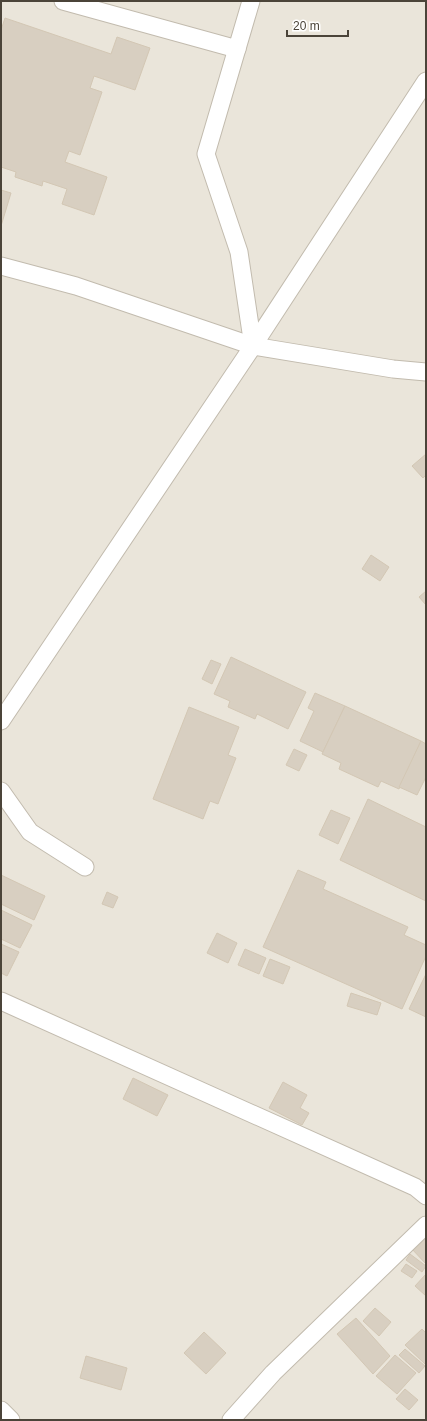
<svg xmlns="http://www.w3.org/2000/svg" width="427" height="1421" font-family="Arial,sans-serif">
	<rect width="100%" height="100%" fill="#f6f3ec"/>
	<!-- residential -->
	<rect fill="#eae5da" x="1" y="1" width="425" height="1419"/>
	<!-- building -->
	<g fill="#d8cfc1" stroke="#d3c7b4">
		<path d="M5,18l106,36 6,-17 33,11 -15,42 -41,-14 -4,12 12,4 -22,63 -11,-4 -4,11 42,15 -13,38 -32,-11 5,-15 -24,-8 -1,5 -27,-9 1,-5 -15,-5v-137z"/>
		<path d="M1,190l10,3 -10,33z"/>
		<path d="M426,454v21l-3,3 -11,-12z"/>
		<path d="M371,555l18,12 -9,14 -18,-12z"/>
		<path d="M426,591v14l-7,-8z"/>
		<path d="M231,657l75,35 -18,37 -31,-15 -2,5 -27,-12 2,-6 -16,-7z"/>
		<path d="M211,660l10,4 -9,20 -10,-5z"/>
		<path d="M315,693l30,13 -22,46 -23,-11 14,-30 -6,-3z"/>
		<path d="M345,706l76,35 -22,48 -18,-8 -3,6 -39,-18 2,-6 -19,-9z"/>
		<path d="M189,707l50,20 -11,28 8,3 -18,46 -8,-3 -7,18 -50,-20z"/>
		<path d="M421,741l5,3v33l-9,18 -18,-8z"/>
		<path d="M294,749l13,6 -8,16 -13,-6z"/>
		<path d="M368,799l58,28v74l-86,-41z"/>
		<path d="M331,810l19,8 -12,26 -19,-9z"/>
		<path d="M298,870l28,12 -3,7 85,38 -4,8 22,10v11l-24,53 -139,-62z"/>
		<path d="M1,875l44,21 -11,24 -33,-16z"/>
		<path d="M107,892l11,5 -5,11 -11,-4z"/>
		<path d="M1,910l31,15 -12,23 -19,-9z"/>
		<path d="M217,933l20,10 -9,20 -21,-10z"/>
		<path d="M1,944l18,8 -12,24 -6,-3z"/>
		<path d="M245,949l21,9 -7,16 -21,-9z"/>
		<path d="M270,959l20,8 -7,17 -20,-8z"/>
		<path d="M426,974v43l-17,-8z"/>
		<path d="M351,993l30,10 -4,12 -30,-9z"/>
		<path d="M133,1078l35,17 -11,21 -34,-17z"/>
		<path d="M283,1082l24,13 -7,13 9,5 -7,12 -33,-17z"/>
		<path d="M426,1236v28l-15,-16z"/>
		<path d="M410,1254l16,12 -4,6 -16,-12z"/>
		<path d="M406,1264l11,7 -5,7 -11,-7z"/>
		<path d="M426,1274v22l-11,-10z"/>
		<path d="M375,1308l16,14 -12,14 -16,-15z"/>
		<path d="M356,1318l34,38 -17,18 -36,-40z"/>
		<path d="M422,1329l4,4v32l-21,-20z"/>
		<path d="M204,1332l22,21 -20,21 -22,-21z"/>
		<path d="M405,1349l20,17 -6,7 -20,-18z"/>
		<path d="M395,1355l21,18 -19,21 -21,-18z"/>
		<path d="M86,1356l41,12 -6,22 -41,-12z"/>
		<path d="M405,1389l13,11 -9,10 -13,-11z"/>
	</g>
	<g fill="none" stroke-linecap="round" stroke-linejoin="round">
		<!-- minor casing -->
		<g stroke="#c2bbae" stroke-width="19">
			<g id="minor">
				<path d="M63,1l174,48"/>
				<path d="M251,1l-45,153 33,98 14,94 140,23 33,3"/>
				<path d="M1,266l75,20 177,60"/>
				<path d="M1,721l252,-375 173,-265"/>
				<path d="M1,791l29,41 55,35"/>
				<path d="M1,1001l414,186 11,9"/>
				<path d="M1,1410l10,10"/>
				<path d="M231,1420l42,-47 153,-148"/>
			</g>
		</g>
		<!-- minor -->
		<use href="#minor" stroke="#fff" stroke-width="17"/>
	</g>
	<!-- border -->
	<rect width="427" height="1421" fill="none" stroke="#4b4439" stroke-width="4"/>
	<!-- scale -->
	<path d="M287 30v6h61v-6" fill="none" stroke="#4b4439" stroke-width="2"/>
	<text x="293" y="30" font-size="12" fill="#4b4439" stroke="#ffffff" stroke-width="3" paint-order="stroke">20 m</text>
</svg>
